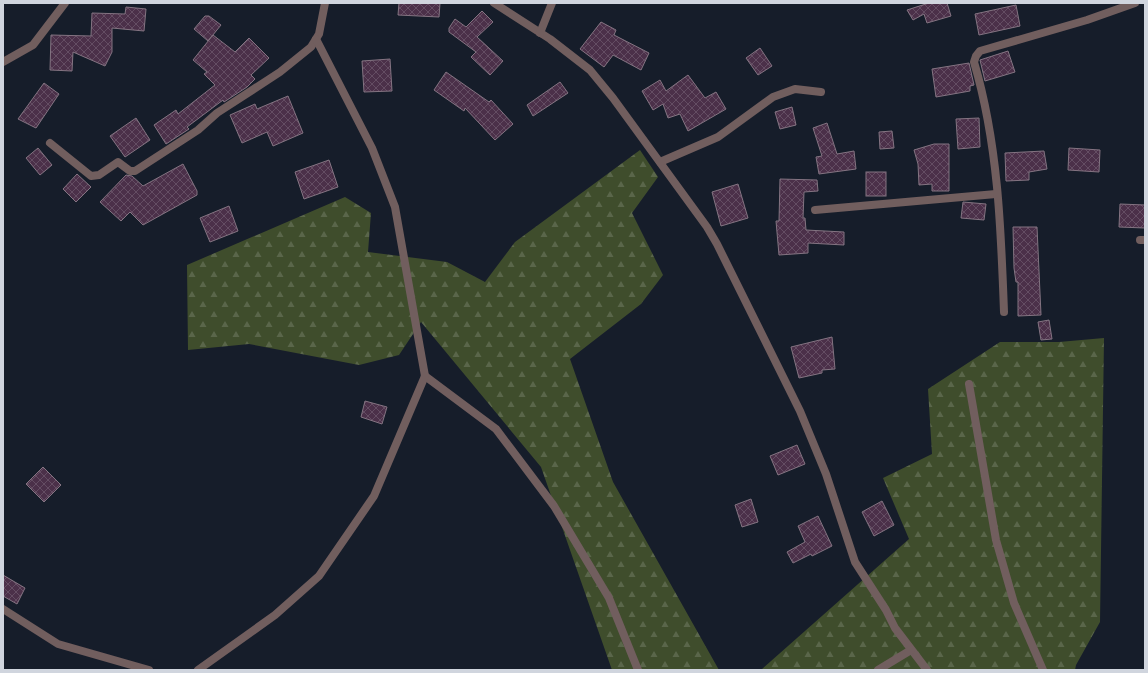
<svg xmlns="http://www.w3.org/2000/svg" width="1148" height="673" font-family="Ubuntu,sans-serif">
	<defs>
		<pattern id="forest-firs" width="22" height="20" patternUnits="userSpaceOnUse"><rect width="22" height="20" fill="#3f4d2c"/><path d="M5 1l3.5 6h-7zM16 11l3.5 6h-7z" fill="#5a664a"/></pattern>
		<pattern id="building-cross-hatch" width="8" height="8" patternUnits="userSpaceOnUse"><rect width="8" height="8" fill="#4b3049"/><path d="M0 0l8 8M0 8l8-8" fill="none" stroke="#644d63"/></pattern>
	</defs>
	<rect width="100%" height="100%" fill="#161d2a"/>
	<!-- forest -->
	<g fill="url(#forest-firs)">
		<path d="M640,150l18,27 -26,36 31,62 -22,29 -71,55 43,123 106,188h-107l-71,-203 -120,-145 -22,33 -40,10 -110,-21 -61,6 -1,-85 158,-68 26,16 -3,39 79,10 38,20 30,-40z"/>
		<path d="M1104,338l-4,284 -24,43 -1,5h-314l148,-131 -26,-61 49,-24 -4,-65 72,-47h59z"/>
	</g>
	<!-- building -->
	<g fill="url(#building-cross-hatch)" stroke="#847482">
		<path d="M399,3h41l-1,14 -41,-2z"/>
		<path d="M929,3h18l4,13 -24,7 -3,-9 -11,6 -6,-10z"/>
		<path d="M1016,5l4,21 -41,9 -4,-21z"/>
		<path d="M126,7l20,2 -2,22 -32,-3v24l-7,14 -32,-14 -1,19 -22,-1 1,-35 40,1 1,-23 33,1z"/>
		<path d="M482,11l11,11 -16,15 26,24 -13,14 -19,-18 5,-5 -27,-20v-4l6,-9 11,8z"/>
		<path d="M205,16h4l12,9 -13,16 -14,-12z"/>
		<path d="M601,22l15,8 -2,5 35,18 -8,17 -28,-15 -9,12 -24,-18z"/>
		<path d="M213,35l22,17 14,-14 20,20 -18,17 4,4 -8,8 -23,15 -1,-2 -36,27 2,2 -23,15 -12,-19 22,-15 2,4 37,-29 -11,-11 3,-2 -14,-12z"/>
		<path d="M760,48l12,18 -14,9 -12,-17z"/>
		<path d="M1008,51l7,21 -30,9 -5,-21z"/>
		<path d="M390,59l2,32 -28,1 -2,-31z"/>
		<path d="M969,63l5,22 -4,1v5l-34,6 -4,-28z"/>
		<path d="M446,72l43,30 2,-2 22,24 -18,16 -30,-32 -1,3 -30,-21z"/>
		<path d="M688,75l17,23 11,-6 10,17 -38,22 -8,-17 -12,4 -5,-14 -10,6 -11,-19 18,-11 6,11z"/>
		<path d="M560,82l8,11 -35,23 -6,-11z"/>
		<path d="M44,83l15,11 -23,34 -18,-9z"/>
		<path d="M288,96l15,37 -30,13 -6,-14 -25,11 -12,-28 25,-11 2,5z"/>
		<path d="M792,107l4,18 -16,4 -5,-17z"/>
		<path d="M136,118l14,22 -25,17 -15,-21z"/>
		<path d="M979,118l1,29 -22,2 -2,-30z"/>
		<path d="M827,123l10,31 17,-3 2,18 -37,5 -3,-17 6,-1 -9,-28z"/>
		<path d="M892,131l2,17 -14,1 -1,-17z"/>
		<path d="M934,144h15v47h-17v-7l-13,1 -1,-21 -4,-14z"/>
		<path d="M38,148l14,17 -12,10 -14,-17z"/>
		<path d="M1069,148l31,2 -1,22 -31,-2z"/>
		<path d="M1044,151l3,18 -18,3v8l-23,1 -1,-28z"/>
		<path d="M329,160l9,27 -34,12 -9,-27z"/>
		<path d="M183,164l14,27v4l-54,30 -13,-13 -9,9 -21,-19 26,-27 6,1 11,10z"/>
		<rect x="866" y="172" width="20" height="24"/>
		<path d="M77,174l14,13 -15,15 -13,-13z"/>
		<path d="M780,179l37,1 1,11 -14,1 -1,26h2l1,12 38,2v13l-36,-2v10l-29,2 -3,-34h3z"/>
		<path d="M738,184l10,34 -27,8 -9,-34z"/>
		<path d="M963,202l23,2 -2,16 -23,-2z"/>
		<path d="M1120,204l25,1v23l-26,-1z"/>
		<path d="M229,206l9,25 -28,11 -10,-24z"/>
		<path d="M1013,227h24l4,88 -23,1v-34h-2l-2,-14z"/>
		<path d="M1049,320l3,19 -11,1 -3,-18z"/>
		<path d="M832,337l3,32 -13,1v3l-23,5 -8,-31z"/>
		<path d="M365,401l22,6 -5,17 -21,-7z"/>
		<path d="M797,445l8,19 -27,11 -8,-19z"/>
		<path d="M43,467l18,18 -17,17 -18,-18z"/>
		<path d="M751,499l7,23 -16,5 -7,-22z"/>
		<path d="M882,501l12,24 -20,11 -12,-24z"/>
		<path d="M818,516l14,30 -20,10 -1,-2 -18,9 -6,-11 18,-10 -7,-16z"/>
		<path d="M3,575l22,13 -8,16 -14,-8z"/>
	</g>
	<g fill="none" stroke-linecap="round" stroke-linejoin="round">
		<!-- street -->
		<g stroke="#715e5e" stroke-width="8">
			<path d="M494,3l56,36 40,31 23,28 94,129 10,17 83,167 26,63 29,88 31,48 9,18 32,42"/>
			<path d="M540,33l12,-30"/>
			<path d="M3,62l30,-17 32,-42"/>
			<path d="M50,143l41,33 8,-1 19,-13 12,9h5l63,-41 19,-17 63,-41 31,-25 8,-13 6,-31"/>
			<path d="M660,162l58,-25 55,-40 22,-8 26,3"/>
			<path d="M815,210l181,-16"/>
			<path d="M1140,240h5"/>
			<path d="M1004,312c-3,-84 -6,-169 -30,-250l2,-6 4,-5 107,-31 48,-17"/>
			<path d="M425,376l71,53 58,77 55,92 29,72"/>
			<path d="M969,384l27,156 18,63 29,67"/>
			<path d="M3,609l55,35 91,26"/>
			<path d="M198,670l77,-55 44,-39 55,-80 51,-120 -30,-169 -23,-59 -56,-109"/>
			<path d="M878,670l33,-20"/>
		</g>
	</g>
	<!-- border -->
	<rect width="1148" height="673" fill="none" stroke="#d0d5de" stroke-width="8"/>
</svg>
